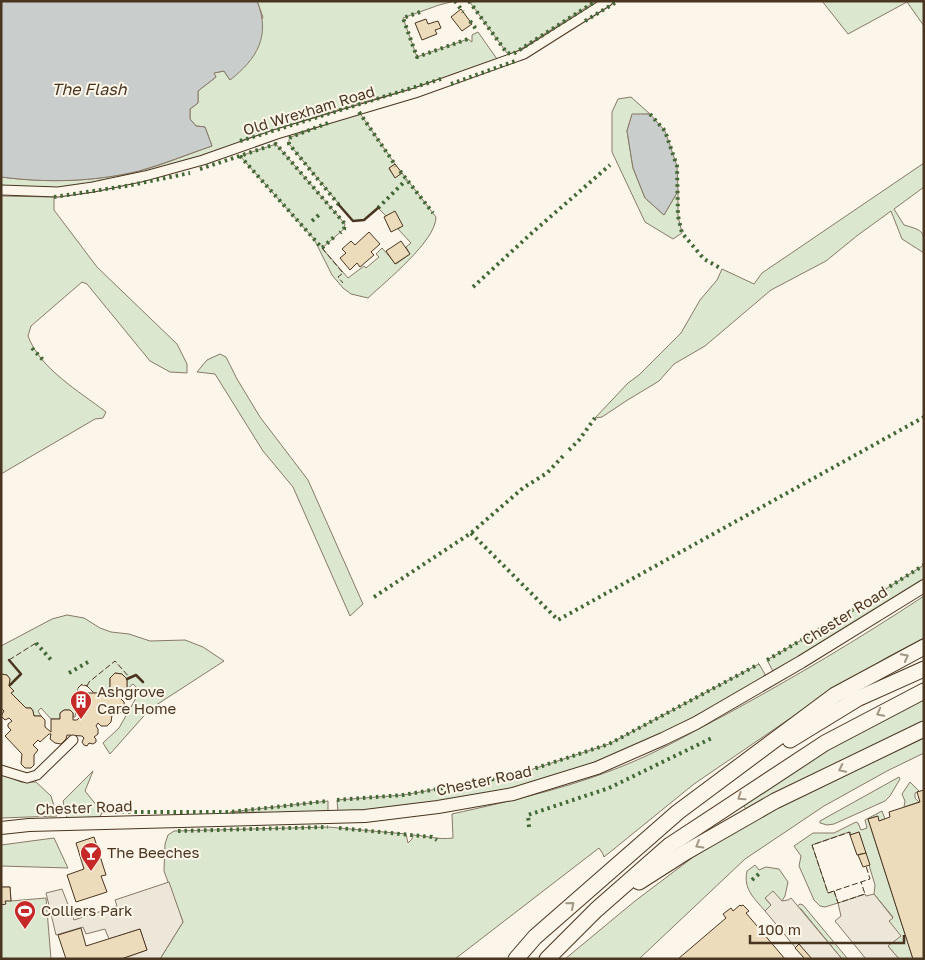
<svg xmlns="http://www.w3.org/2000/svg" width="925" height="960" font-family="'Golos Text',sans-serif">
	<rect width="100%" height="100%" fill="#fbf6e9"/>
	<!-- green -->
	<g fill="#dce7d0" stroke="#887966">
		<path d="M257,1h198l-16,4 -36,13 14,39 51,-18 4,3v-7l6,-3 19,27 -85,30 -60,16 -112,36 -1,3 -94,31 -87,14 -57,-2v-10c46,6 92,5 138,-6 24,-6 49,-17 73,-25l-7,-19 -9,-1 -6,-7v-10l8,-6v-12l18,-14 -3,-4 11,-2 6,9 33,-63z"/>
		<path d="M469,1h127l-83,53 -6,-1z"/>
		<path d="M822,1h102v25l-17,-24 -59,32z"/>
		<path d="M631,97l19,17 -18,1 -5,16 6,37 12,30 19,17 14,-24v25l4,17 -9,6 -28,-17 -33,-70v-40l6,-13z"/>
		<path d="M359,112l36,52 -6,5 6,8 7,-4 34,44c0,24 -50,64 -68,81l-17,-4 -8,-6 -11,-13 -18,-36 -74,-83 36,-12 69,80 -1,5 -22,19 26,30 16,-12 2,2 13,-11 -3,-3 6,-6 14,16 14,-10 -4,-7 5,-4 -13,-14 4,-3 -16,-10 -8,-8 -14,12 -11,1 -64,-77v-5l2,-2z"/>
		<path d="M924,163v24l-30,22 10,16c21,6 20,6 20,28l-22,-14 -11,-28 -33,24 -32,26 -55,29 -66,56 -31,18 -15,17 -33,20 -24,16 -7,1 33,-35 11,-8 42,-42 19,-33 17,-20 5,-11 32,15 8,-11z"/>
		<path d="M1,196l53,1v13l43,57 80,77 10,20v9l-17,-1 -20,-11 -63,-77 -5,-2 -51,44 -3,10c12,33 51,55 78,76l-3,6 -8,1 -94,55z"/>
		<path d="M220,354l6,3 11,22 23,38 48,63 55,124 -13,12 -57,-129 -30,-36 -48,-77 -18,-2 10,-12z"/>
		<path d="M924,565v16l-150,92 -7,-13 74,-43z"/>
		<path d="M924,596v42l-38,20 -69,42 -123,84 -90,73 -1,-3 -4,-6 -144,111h-295l23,-37 -19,-51 1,-27 3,-9 6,-4 154,-4 78,7 2,9 4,-4 1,-4c15,1 25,5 40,3l-1,-24c63,-14 126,-28 185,-54 30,-13 59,-30 88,-45 68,-37 134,-76 199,-119z"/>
		<path d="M67,615l17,3 16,10 11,4 18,2 21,7 35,-1 18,7 21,14 -74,48 -40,45 -7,-11 16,-15 21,-37 -7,-7 -6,5v-10l-5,-5 -7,-1 -5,5v10l-6,5h-10l-7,-7 -6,-1 -3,3 -3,15 2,3 -2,11h-2v-4l-3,-3h-6l-4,3v6h-9l-10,-11 -3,3 3,5h-7l-1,-5 -2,-3h-5l-15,-15 2,-2 -4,-5 1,-7 -3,-4 -6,-1v-28l51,-27z"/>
		<path d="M759,664l7,12c-51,30 -103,59 -158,81 -62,25 -132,42 -198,50 -24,2 -48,3 -72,5l-1,-12 66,-5 109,-19 97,-32z"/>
		<path d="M924,695v26l-139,68 -37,22 -7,-8 59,-41z"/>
		<path d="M924,738v15l-37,18 -63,35 -79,53 -106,100h-74l70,-58 57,-43 82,-50z"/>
		<path d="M93,771l-8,20 17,21 -2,5 -33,1 -4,-17z"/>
		<path d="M1,774l20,8h15l15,14 6,20 -56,2z"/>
		<path d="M899,777l1,2 -10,17 -5,5 -51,23 -7,1 -7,-2v-2z"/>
		<path d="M910,782l9,9 -4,2v5l4,4 -15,5 1,-6 -3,-7z"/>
		<path d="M328,801v12l-98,-1z"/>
		<path d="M882,811l3,8 -6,2 -2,-5 -9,3 45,140h-14l-11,-13 1,-25 4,-4 -19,-23 1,-9 -16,-53 -9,3 -1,-3 -37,13 16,48 6,-2 4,12 -13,4 -5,-1 -6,-6 -15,-34 2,-10 -7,-10 19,-13h21l22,-11 2,1 3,7 6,-2 -2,-8z"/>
		<path d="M54,838l14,30 -67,-2v-21z"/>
		<path d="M755,865l4,5 7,-3 13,2 9,13 -3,14 -3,5 -3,-2 -14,-1 6,7 -6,6c-11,-13 -22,-22 -18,-40z"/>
		<path d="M1,887h9l1,14 35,-3 5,61h-50z"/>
		<path d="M800,904l3,1 44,53 -5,1 -41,-50 -5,-2z"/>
	</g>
	<!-- parking -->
	<g fill="#ede7d9" stroke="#887966">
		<path d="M169,882l14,40 -23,37h-39l26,-9 -7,-21 -31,10 -4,-10 -19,5 -3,-7 -27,8 -10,-42 16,-4 12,31 43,-14 -2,-6z"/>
		<path d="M773,891l9,10 6,-1 3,-2 51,61h-37l-40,-48 6,-6 -6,-7z"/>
		<path d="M865,894l1,2 8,-2 19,24 -4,3 12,15 -13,10 11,13h-33l-31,-38 6,-5 -3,-13z"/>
	</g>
	<!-- water -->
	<g fill="#c9cecd" stroke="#887966">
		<path d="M1,1h256c14,35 0,58 -27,79l-6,-9 -10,2 2,4 -18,14v12l-8,6v10l6,7 9,1 7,19c-24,8 -48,18 -73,25 -46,11 -92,12 -138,6z"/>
		<path d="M632,114h18l15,17 12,35 1,25 -14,24 -19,-17 -12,-30 -6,-37z"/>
	</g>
	<!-- building -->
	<g fill="#ecdcbc" stroke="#4a3520">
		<path d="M461,9l11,15 -10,7 -11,-14z"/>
		<path d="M426,19l2,5 10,-3 3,7 -6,2 2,4 -15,6 -7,-17z"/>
		<path d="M395,164l7,9 -7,5 -6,-10z"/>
		<path d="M395,211l8,15 -12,6 -7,-15z"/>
		<path d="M369,232l11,12 -9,8 3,3 -14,12 -3,-4 -7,7 -10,-12 6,-5 -4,-4 9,-8 4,4z"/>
		<path d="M401,241l9,13 -15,10 -9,-13z"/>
		<path d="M115,673l7,1 5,5v15l-6,5 3,3 1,6 -6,6h-5l-4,-4 -2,2 4,3 -1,7 -4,4h-6l-3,-3 -2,3 2,3v5l-4,3 2,2v3l-3,2 -4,-1 -2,3 -3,-1 -2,-3 2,-4 -2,-2 -15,-1 -1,4 -5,5 -6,-1 -5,-4 1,-5h-2l-9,8 -2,-2 -5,5 5,5 -4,5v10l-3,3h-6l-4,-4 1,-10 -17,-18 6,-6 -3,-3v-3l4,-3 -3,-3 -4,2 -4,-4 3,-5 -3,-3v-34l6,1 3,4 -1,7 5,5 -3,2 15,15h5l2,3 1,5h7l4,4v7l6,5v-13h9v-6l4,-3h6l3,3v7h4l9,-9 -6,-7 1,-6 5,-5h18l6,-5v-10z"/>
		<path d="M924,790v169h-11l-45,-140 10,-3 1,5 11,-4 -1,-5 31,-10 -3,-10z"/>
		<path d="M859,832l7,21 -9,2 -7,-20z"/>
		<path d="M94,837l12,38 -5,1 6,16 -31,10 -9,-27 17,-6 -8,-26z"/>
		<path d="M866,853l4,12 -7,2 -5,-12z"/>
		<path d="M1,887h9l1,14h-6l1,3 -5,1z"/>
		<path d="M740,905l1,1 2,-1 6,6 -3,2 39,46h-107l48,-41 -3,-4 8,-6 2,3z"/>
		<path d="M81,928l5,18 54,-17 7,21 -26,9h-55l-8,-24z"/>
		<path d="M799,944l13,15h-7l-10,-11z"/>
	</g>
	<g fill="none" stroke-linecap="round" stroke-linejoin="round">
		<!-- minor casing -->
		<g stroke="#4a3520" stroke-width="11">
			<g id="minor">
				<path d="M1,190l57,2 35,-5 52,-11 58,-16 74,-26 138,-41 109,-39 84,-53"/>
				<path d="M1,770l26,8 10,-3 36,-35"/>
			</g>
		</g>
		<!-- secondary casing -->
		<g stroke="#4a3520" stroke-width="14">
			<path id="secondary" d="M1,828l28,-3 336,-9 73,-9 75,-13 84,-26 66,-29 33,-16 105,-61 123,-76"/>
		</g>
		<!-- trunk casing -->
		<g stroke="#4a3520" stroke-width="17">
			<g id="trunk">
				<path d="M790,740l67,-41 67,-30"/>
				<path d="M639,882l47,-30 89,-51 149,-72"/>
				<path d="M516,959l19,-22 143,-125 157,-117 89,-48"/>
				<path d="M547,959l49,-49 74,-65 155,-102 99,-52"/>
			</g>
		</g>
		<!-- minor -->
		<use href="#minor" stroke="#fbf6e9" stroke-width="9"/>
		<!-- secondary -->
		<use href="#secondary" stroke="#fbf6e9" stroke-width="12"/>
		<!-- trunk -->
		<use href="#trunk" stroke="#fbf6e9" stroke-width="15"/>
		<!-- hedge -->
		<g stroke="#436837" stroke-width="4" stroke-dasharray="2.5 4" stroke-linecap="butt">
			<path d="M455,1l8,11"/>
			<path d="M469,1l38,52 6,1 83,-53"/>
			<path d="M420,12l-17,6 14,39 51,-18"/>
			<path d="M470,21l6,8"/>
			<path d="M585,21l33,-20"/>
			<path d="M451,84l67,-24"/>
			<path d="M359,112l37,54"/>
			<path d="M650,114l15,17 12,35 1,50 4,17 22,26 18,10"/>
			<path d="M328,123l-37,14 -2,2v5l50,61"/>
			<path d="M240,141l201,-62"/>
			<path d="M240,156l82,92 12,-11"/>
			<path d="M200,169l76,-25 69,80 -1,5 -4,4"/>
			<path d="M400,171l33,42"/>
			<path d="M54,197l72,-11 64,-13"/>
			<path d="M378,208l28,-28"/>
			<path d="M312,221l9,-8"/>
			<path d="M473,287l61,-56 76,-66"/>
			<path d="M32,348l12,13"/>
			<path d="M569,450l10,-10 16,-22"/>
			<path d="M471,533l87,87 366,-203"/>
			<path d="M374,597l97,-64 52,-45 24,-15 18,-19"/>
			<path d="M36,643l17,19"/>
			<path d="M767,660l74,-43 83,-52"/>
			<path d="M69,673l19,-11"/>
			<path d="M337,800l66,-5 109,-19 97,-32 150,-80"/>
			<path d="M102,812h128l98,-11"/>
			<path d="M529,827l-1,-12 81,-27 105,-51"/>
			<path d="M339,828l93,9 5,3"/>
			<path d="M178,831l150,-4"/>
			<path d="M752,880l9,-8"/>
		</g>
		<!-- fence -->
		<g stroke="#4a3520" stroke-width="1" stroke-dasharray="6 2.5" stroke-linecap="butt">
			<path d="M322,248l21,25 -5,4 5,6"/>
			<path d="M9,660l27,-17"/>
			<path d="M87,686l2,-4 26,-21 15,17"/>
			<path d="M78,688l4,-4 5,2 6,6"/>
			<path d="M850,835v-3l-38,13 16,48 42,-14 -4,-13"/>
			<path d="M834,891l4,12 27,-9 -4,-12"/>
		</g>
		<!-- wall -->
		<g stroke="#4a3520" stroke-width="2.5">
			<path d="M339,205l14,16 11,-1 14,-12"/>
			<path d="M9,660l12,14 -11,11"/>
			<path d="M127,679l9,-4 7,7"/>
		</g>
	</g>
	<!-- one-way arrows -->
	<defs><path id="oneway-chevron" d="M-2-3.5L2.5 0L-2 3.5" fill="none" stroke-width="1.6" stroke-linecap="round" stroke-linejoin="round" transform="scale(1.25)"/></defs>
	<g stroke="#a29684">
		<use href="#oneway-chevron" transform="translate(905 657) rotate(-28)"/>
		<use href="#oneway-chevron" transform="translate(880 713) rotate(152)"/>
		<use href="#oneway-chevron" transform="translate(842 769) rotate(154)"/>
		<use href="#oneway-chevron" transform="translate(741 797) rotate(146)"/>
		<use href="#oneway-chevron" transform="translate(699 845) rotate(150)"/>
		<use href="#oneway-chevron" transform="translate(571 905) rotate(-41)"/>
	</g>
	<!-- icons -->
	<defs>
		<g id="building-pin" transform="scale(1.125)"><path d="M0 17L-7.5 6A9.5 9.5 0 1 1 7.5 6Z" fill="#c62828" stroke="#fbf6e9"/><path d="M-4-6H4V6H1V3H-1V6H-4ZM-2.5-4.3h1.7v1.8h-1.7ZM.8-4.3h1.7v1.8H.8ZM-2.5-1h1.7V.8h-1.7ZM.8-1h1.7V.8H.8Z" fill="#fff"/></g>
		<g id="bar-pin" transform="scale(1.125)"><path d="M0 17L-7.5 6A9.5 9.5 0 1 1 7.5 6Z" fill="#c62828" stroke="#fbf6e9"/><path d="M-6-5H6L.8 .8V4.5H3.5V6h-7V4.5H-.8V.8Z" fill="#fff"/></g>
		<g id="stadium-pin" transform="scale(1.125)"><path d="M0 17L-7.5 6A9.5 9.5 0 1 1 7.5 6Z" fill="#c62828" stroke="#fbf6e9"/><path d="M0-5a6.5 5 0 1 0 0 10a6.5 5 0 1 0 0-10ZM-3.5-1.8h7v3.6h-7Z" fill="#fff"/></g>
	</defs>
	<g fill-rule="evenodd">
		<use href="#building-pin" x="81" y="701"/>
		<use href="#bar-pin" x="91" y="853"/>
		<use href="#stadium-pin" x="25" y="911"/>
	</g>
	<g text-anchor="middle" stroke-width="4" stroke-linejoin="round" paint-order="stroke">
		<!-- street labels -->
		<g font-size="15" fill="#4a3520" stroke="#fbf6e9">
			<text transform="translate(309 111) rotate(-17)" y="5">Old Wrexham Road</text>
			<text transform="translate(845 616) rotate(-32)" y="5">Chester Road</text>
			<text transform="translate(484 781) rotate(-12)" y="5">Chester Road</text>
			<text transform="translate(84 808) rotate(-2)" y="5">Chester Road</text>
		</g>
		<!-- poi labels -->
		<g font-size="15" fill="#4a3520" stroke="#fbf6e9" text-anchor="start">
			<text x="97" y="697">Ashgrove<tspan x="97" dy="17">Care Home</tspan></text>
			<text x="107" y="858">The Beeches</text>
			<text x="41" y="916">Colliers Park</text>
		</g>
		<!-- water labels -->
		<g font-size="16" font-style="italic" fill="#4a3520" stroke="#fbf6e9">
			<text x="89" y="95">The Flash</text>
		</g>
	</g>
	<!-- border -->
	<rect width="925" height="960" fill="none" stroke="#4a3520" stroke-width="5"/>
	<!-- scale -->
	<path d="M750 935v8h154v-8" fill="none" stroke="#4a3520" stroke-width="2.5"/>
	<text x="758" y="935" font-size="15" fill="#4a3520" stroke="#fbf6e9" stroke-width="4" paint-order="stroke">100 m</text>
</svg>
